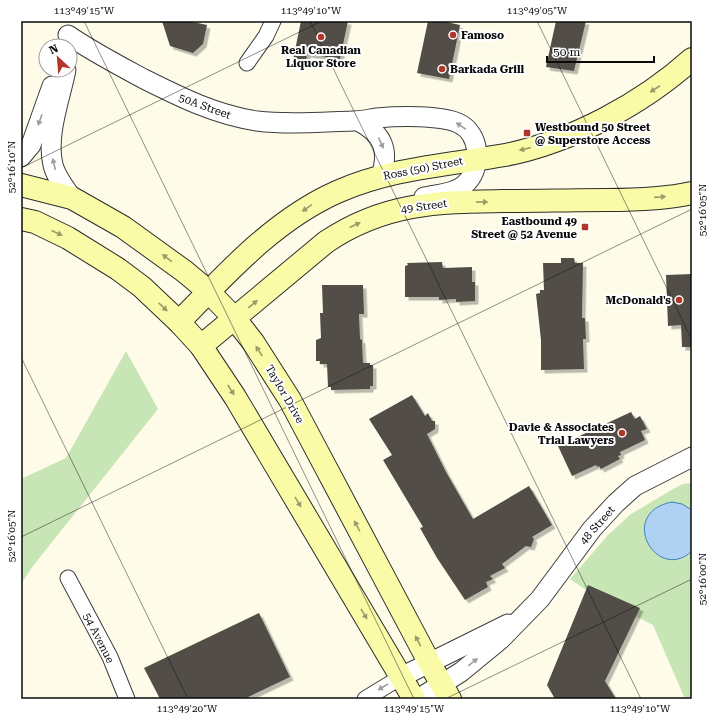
<svg xmlns="http://www.w3.org/2000/svg" width="713" height="720" font-family="'Roboto Serif',serif">
	<defs>
		<filter id="shadow"><feDropShadow dx="3.5" dy="3.5" stdDeviation="0" flood-color="#0004"/></filter>
	</defs>
	<rect width="100%" height="100%" fill="#fefce9"/>
	<!-- green -->
	<g fill="#c8e6b5">
		<path d="M126,351l32,58 -125,157 -12,18v-105l45,-21z"/>
		<path d="M692,483v216h-7l-32,-74 -58,-29 -25,-17 38,-44 23,-21 44,-26 8,-4z"/>
	</g>
	<!-- water -->
	<path fill="#b0d2f2" stroke="#3b7dc6" d="M672,502l10,2 10,6v41c-35,33 -76,-38 -20,-49z"/>
	<!-- building -->
	<g fill="#524d47" filter="url(#shadow)">
		<path d="M162,21h27l18,4 -4,19 -10,9 -23,-7z"/>
		<path d="M301,21h47l-8,38 -33,-5 -1,8 -13,-2z"/>
		<path d="M428,21h14l18,4 -11,54 -32,-6z"/>
		<path d="M556,21h30l-12,50 -28,-4z"/>
		<path d="M561,258h13l1,5h8l-1,55h3l1,21h-3l1,30 -43,1v-30l-5,-46 4,-1v-3h4l-1,-27h18z"/>
		<path d="M442,262l1,6 29,-1v15h3v19l-19,1v-3l-17,1v-3h-34v-31l3,-1 -1,-2z"/>
		<path d="M692,274v73h-10l-1,-22 -13,1 -2,-51z"/>
		<path d="M322,285h41l1,29h-5l1,25 2,1 1,23h7v2h3v21h-3v3l-39,1v-3h-3l-1,-23h-7v-3h-4v-21l5,-2 -1,-25h3z"/>
		<path d="M412,395l13,21 3,-3 4,8h3v8l-8,5 19,38 27,47 56,-33 23,39 -20,12 2,2 -3,8 -5,-1 -24,18 3,4 -15,8 3,3 -7,3 2,5 -23,13 -28,-42 -17,-30 3,-1 -40,-67 9,-5 -23,-36z"/>
		<path d="M631,412l4,7 5,-3 7,13 -6,2 4,9 -25,12 1,3 -3,1 2,3 -19,10 -2,-3 -2,1 -1,-2 -24,11 -14,-30z"/>
		<path d="M588,585l52,23 -35,73 11,18h-61l-8,-14z"/>
		<path d="M259,613l31,64 -46,22h-84l-16,-31z"/>
	</g>
	<g fill="none" stroke-linecap="round" stroke-linejoin="round">
		<!-- minor casing -->
		<g stroke="#3d3d3d" stroke-width="17">
			<g id="minor">
				<path d="M247,63l19,-27 7,-15"/>
				<path d="M68,578l42,79 17,42"/>
				<path d="M365,699l36,-22"/>
			</g>
		</g>
		<!-- tertiary casing -->
		<g stroke="#3d3d3d" stroke-width="21">
			<g id="tertiary">
				<path d="M68,35c25,17 50,30 76,44 36,18 72,36 113,42 31,4 65,1 96,0 9,0 16,-2 24,-3 21,-2 63,-3 81,5 23,10 25,47 6,62 -10,9 -27,9 -40,12"/>
				<path d="M66,70c-6,30 -20,65 -13,95 3,12 12,23 19,33"/>
				<path d="M358,121c24,12 32,28 23,55"/>
				<path d="M21,157l10,-12 21,-59"/>
				<path d="M401,677l107,-53"/>
				<path d="M418,699l43,-27 39,-32 40,-41 52,-70 24,-26 19,-17 57,-29"/>
			</g>
		</g>
		<!-- secondary casing -->
		<g stroke="#2c2c2c" stroke-width="24">
			<g id="secondary">
				<path d="M21,185l51,13 51,29 61,44 24,20 27,28 18,23 37,58 139,262 21,37"/>
				<path d="M21,219l14,3 33,16 50,31 24,18 37,35 22,24 34,51 179,302"/>
				<path d="M179,322c47,-48 95,-102 158,-130 54,-24 111,-27 168,-37 66,-13 137,-51 187,-96"/>
				<path d="M201,346l125,-104c58,-39 110,-40 177,-41 35,0 70,-1 104,-1 28,0 58,-1 85,-7"/>
			</g>
		</g>
		<!-- minor -->
		<use href="#minor" stroke="#fff" stroke-width="15"/>
		<!-- tertiary -->
		<use href="#tertiary" stroke="#fff" stroke-width="19"/>
		<!-- secondary -->
		<use href="#secondary" stroke="#fafba7" stroke-width="22"/>
	</g>
	<!-- one-way arrows -->
	<defs><path id="oneway-solid" d="M-6-.8H1V-3.2L6.5 0L1 3.2V.8H-6Z"/></defs>
	<g fill="#9a9b68">
		<use href="#oneway-solid" transform="translate(655 89) rotate(147)"/>
		<use href="#oneway-solid" transform="translate(525 149) rotate(166)"/>
		<use href="#oneway-solid" transform="translate(660 197) rotate(-4)"/>
		<use href="#oneway-solid" transform="translate(482 202) rotate(-1)"/>
		<use href="#oneway-solid" transform="translate(307 208) rotate(145)"/>
		<use href="#oneway-solid" transform="translate(355 225) rotate(-25)"/>
		<use href="#oneway-solid" transform="translate(57 233) rotate(25)"/>
		<use href="#oneway-solid" transform="translate(167 258) rotate(-143)"/>
		<use href="#oneway-solid" transform="translate(253 304) rotate(-40)"/>
		<use href="#oneway-solid" transform="translate(163 307) rotate(43)"/>
		<use href="#oneway-solid" transform="translate(259 351) rotate(-123)"/>
		<use href="#oneway-solid" transform="translate(231 390) rotate(57)"/>
		<use href="#oneway-solid" transform="translate(298 502) rotate(59)"/>
		<use href="#oneway-solid" transform="translate(357 526) rotate(-118)"/>
		<use href="#oneway-solid" transform="translate(364 614) rotate(59)"/>
		<use href="#oneway-solid" transform="translate(418 641) rotate(-118)"/>
	</g>
	<g fill="#9d9d9d">
		<use href="#oneway-solid" transform="translate(40 120) rotate(110)"/>
		<use href="#oneway-solid" transform="translate(461 126) rotate(-146)"/>
		<use href="#oneway-solid" transform="translate(381 143) rotate(66)"/>
		<use href="#oneway-solid" transform="translate(54 164) rotate(-103)"/>
		<use href="#oneway-solid" transform="translate(473 662) rotate(-39)"/>
		<use href="#oneway-solid" transform="translate(383 687) rotate(149)"/>
	</g>
	<!-- ticks -->
	<path fill="none" stroke="#0a0a0a" stroke-width="1" stroke-opacity="0.45" d="M84,21l330,678M310,21l331,678M537,21l155,319M21,168l301,-147M21,357l167,342M21,537l671,-328M445,699l247,-120"/>
	<!-- markers -->
	<g fill="#b2352a" stroke="#fff" stroke-width="1.5">
		<circle cx="453" cy="35" r="4"/>
		<circle cx="321" cy="37" r="4"/>
		<circle cx="442" cy="69" r="4"/>
		<rect x="523" y="129" width="8" height="8" rx="2"/>
		<rect x="581" y="223" width="8" height="8" rx="2"/>
		<circle cx="679" cy="300" r="4"/>
		<circle cx="622" cy="433" r="4"/>
	</g>
	<g text-anchor="middle" stroke-width="4" stroke-linejoin="round" paint-order="stroke">
		<!-- poi labels -->
		<g font-size="11" font-weight="bold" fill="#0a0a0a" stroke="#fff" text-anchor="start">
			<text x="461" y="39">Famoso</text>
			<text x="321" y="54" text-anchor="middle">Real Canadian<tspan x="321" dy="13">Liquor Store</tspan></text>
			<text x="450" y="73">Barkada Grill</text>
			<text x="535" y="131">Westbound 50 Street<tspan x="535" dy="13">@ Superstore Access</tspan></text>
			<text x="577" y="225" text-anchor="end">Eastbound 49<tspan x="577" dy="13">Street @ 52 Avenue</tspan></text>
			<text x="671" y="304" text-anchor="end">McDonald's</text>
			<text x="614" y="431" text-anchor="end">Davie &amp; Associates<tspan x="614" dy="13">Trial Lawyers</tspan></text>
		</g>
		<!-- street labels -->
		<g font-size="11" fill="#0a0a0a" stroke="#fff">
			<text transform="translate(205 106) rotate(20)" y="4">50A Street</text>
			<text transform="translate(423 168) rotate(-11)" y="4">Ross (50) Street</text>
			<text transform="translate(424 206) rotate(-8)" y="4">49 Street</text>
			<text transform="translate(285 394) rotate(60)" y="4">Taylor Drive</text>
			<text transform="translate(597 525) rotate(-49)" y="4">48 Street</text>
			<text transform="translate(99 638) rotate(63)" y="4">54 Avenue</text>
		</g>
	</g>
	<!-- border -->
	<rect width="713" height="720" fill="none" stroke="#ffffff" stroke-width="44"/>
	<!-- north arrow -->
	<g transform="translate(58 58) rotate(334)"><circle r="19" fill="#ffffff" stroke="#9d9d9d"/>
	<path d="M0-3L7 15L0 10L-7 15Z" fill="#b2352a"/>
	<text y="-6" font-size="11" font-weight="bold" text-anchor="middle" fill="#0a0a0a">N</text>
	</g>
	<!-- scale -->
	<path d="M547 56v6h107v-6" fill="none" stroke="#0a0a0a" stroke-width="2"/>
	<text x="553" y="56" font-size="12" fill="#0a0a0a" stroke="#ffffff" stroke-width="3" paint-order="stroke">50 m</text>
	<rect x="22" y="22" width="669" height="676" fill="none" stroke="#0a0a0a" stroke-width="1.5"/>
	<g font-size="10" text-anchor="middle" fill="#0a0a0a">
		<text x="84" y="14">113°49'15"W</text>
		<text x="311" y="14">113°49'10"W</text>
		<text x="537" y="14">113°49'05"W</text>
		<text transform="translate(11 167) rotate(-90)" y="4">52°16'10"N</text>
		<text transform="translate(702 210) rotate(-90)" y="4">52°16'05"N</text>
		<text transform="translate(11 536) rotate(-90)" y="4">52°16'05"N</text>
		<text transform="translate(702 579) rotate(-90)" y="4">52°16'00"N</text>
		<text x="187" y="712">113°49'20"W</text>
		<text x="414" y="712">113°49'15"W</text>
		<text x="640" y="712">113°49'10"W</text>
	</g>
</svg>
